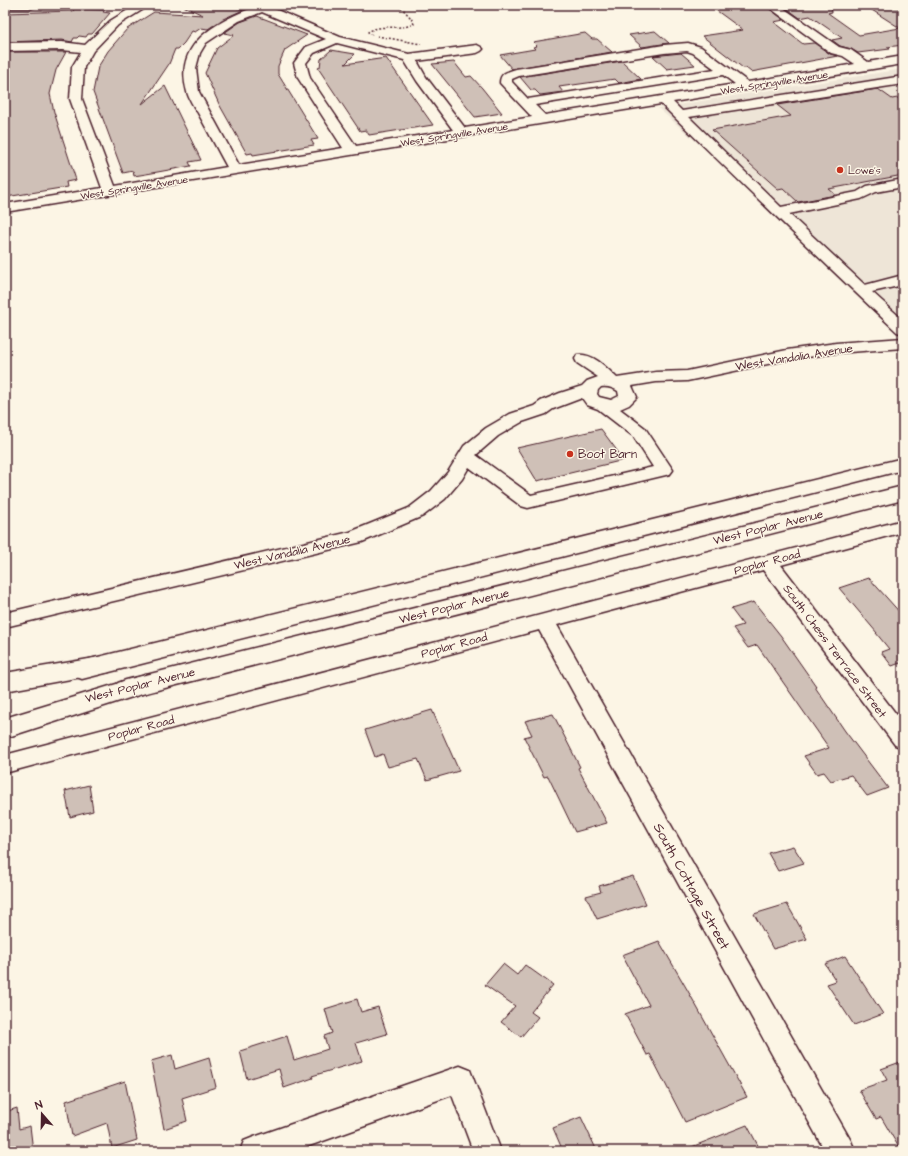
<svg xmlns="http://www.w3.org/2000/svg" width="908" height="1156" font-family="'Architects Daughter',sans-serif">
	<rect width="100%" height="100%" fill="#fcf5e5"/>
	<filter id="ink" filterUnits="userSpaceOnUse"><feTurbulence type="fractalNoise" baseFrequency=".025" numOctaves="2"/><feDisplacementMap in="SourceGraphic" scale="8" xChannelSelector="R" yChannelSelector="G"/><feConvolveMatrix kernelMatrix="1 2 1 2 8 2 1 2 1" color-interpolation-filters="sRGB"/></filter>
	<g filter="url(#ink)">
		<!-- built -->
		<path fill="#eee5d7" d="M903,69v272l-61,-71 -184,-162z"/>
		<!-- building -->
		<g fill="#cfc0b7" stroke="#4a1f2b">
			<path d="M181,5h48l14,5 -20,9 -15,10 -7,-1 -6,4 -3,-1 -8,12 -6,6h-3l-6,15 -27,40 23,-18 36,74 -12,2 2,4 -39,7 -18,3 -1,-5 -10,2 -30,-81 5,-25 10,-16 19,-22 27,-17 49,3z"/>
			<path d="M713,5h52l19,15 -10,2 29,22 11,-1 16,11 8,2 -87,16 -5,-4h-3l-41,-32 41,-6 -30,-22 3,-1z"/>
			<path d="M782,5h49l1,7 -4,1 31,22 41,-7 -36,-23h39v40l-16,2 3,2 -32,4 -7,-4 -11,-3 -8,-6 10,-2 -32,-22 -10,2z"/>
			<path d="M75,9l30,1 -2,2 7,1 -18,21h-4l-2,3 -7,-1 -2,2h-3l-2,4 -10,-2 -57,2v-29l68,-2z"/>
			<path d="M257,16l50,19 -22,15 -7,16v8l40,65 -7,1 3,5 -61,10 -1,-2 -5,1 -28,-50 -14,-31 12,-25 17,-13 -10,-2 16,-11z"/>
			<path d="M655,31l14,12 -27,4 -13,-12z"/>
			<path d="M585,33l7,6h5l15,13 -100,17 -12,-14 35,-6 -2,-2 4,-1 -4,-4z"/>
			<path d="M331,50l24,4 -10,10 41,-6 47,67 -64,10 -3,-5 -6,1 -42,-63 2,-1 1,-8z"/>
			<path d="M5,52h61l-10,18 -6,24 4,18 22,68 -10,2 1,5 -61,10 -1,-8z"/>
			<path d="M681,53l14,12 -28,4 -14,-13z"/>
			<path d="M622,61l19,18 -22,4 -4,-4 -56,8 4,5 -23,3 -5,-5h-4l-11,-13z"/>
			<path d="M454,62l12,15 5,-1 11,12 20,25 -27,4 -43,-53z"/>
			<path d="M878,89l14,10 11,-2v78l-74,14 7,6 -38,7 -15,-14 -5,1 -66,-59 79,-14 -14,-11z"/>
			<path d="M601,429l23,31 -87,21 -20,-33z"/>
			<path d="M869,578l34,38v51l-3,-4 -8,3 -11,-14 8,-3 -13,-16h1l-38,-45z"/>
			<path d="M754,602l27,34 35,50 -1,1 30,44 43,57 -21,8 -16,-21 -20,6 -7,-9 -7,2 -13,-18 25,-8 -72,-103 -9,3 -15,-20 10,-3 -12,-16z"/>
			<path d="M432,710l27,61 -32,9 -9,-21 -30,8 -5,-13 -8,3 -10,-27z"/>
			<path d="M553,714l27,53 -2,1 29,55 -32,9 -27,-56 -4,1 -20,-40 8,-2 -7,-14z"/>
			<path d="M89,785l4,26 -23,6 -5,-26z"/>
			<path d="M793,846l11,17 -26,8 -10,-18z"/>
			<path d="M633,876l13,28 -49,15 -11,-23 15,-4 -2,-6z"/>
			<path d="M787,904l20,35 -34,10 -19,-35z"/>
			<path d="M659,941l29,50 59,106 -62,25 -35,-68 -3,1 -22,-41 24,-9 -27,-50z"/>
			<path d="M845,956l38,58 -29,11 -27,-41 9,-3 -11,-17z"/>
			<path d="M503,964l14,11 8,-10 28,20 -22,27 7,5 -17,20 -20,-15 14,-16 -30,-21z"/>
			<path d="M357,999l4,13 17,-5 9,27 -31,9 6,18 -50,15 1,2 -29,10 -5,-19 -32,10 -7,-28 47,-15 7,24 34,-11 -4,-13 8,-3 -7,-24z"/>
			<path d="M172,1055l3,14 34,-11 7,29 -34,11 5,23 -23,8 -13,-68z"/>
			<path d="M903,1061v90h-2l-20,-34 -5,2 -17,-29 28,-10 -6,-11z"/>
			<path d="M125,1081l12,59 -25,8 -5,-25 -35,13 -6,-35z"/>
			<path d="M17,1108l2,21 11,-3 3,25h-28v-39z"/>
			<path d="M581,1117l16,34h-34l-10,-23z"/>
			<path d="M747,1125l14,26h-76l-1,-1z"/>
		</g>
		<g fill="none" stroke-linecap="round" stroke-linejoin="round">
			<!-- minor casing -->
			<g stroke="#4a1f2b" stroke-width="3">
				<g id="minor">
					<path d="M5,5h33l-6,3h-27z"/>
					<path d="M136,5h14l-32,20 -25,26 -9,16 -2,32 33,87 112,-19c-10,-18 -19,-36 -29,-54 -4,-6 -9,-14 -11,-21 -14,-48 28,-69 65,-84l-3,-3h16l75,32 69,17 68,-9 4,2 2,2 -2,2 -4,2 -60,8 9,16 39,51 67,-11 -32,-34c0,-10 7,-11 16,-14l148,-24 24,-2 13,4 47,35 107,-18 -12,-8 -12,-3 -65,-48h13l60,42 12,3 17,12 35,-6v8l-230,38 9,9 221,-35v8l-214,33 92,90 76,-15 10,-6 36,-7v8l-27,5 -15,7 -72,15 76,71 38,-10v10l-31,7 31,28v14l-6,-2c-79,-75 -158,-151 -236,-228l-656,108v-8l97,-16 -32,-89 2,-32 9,-15 -19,-2 -57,1v-8l57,-1 23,3 25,-24zM262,12l64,27 -20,8 -12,16 4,15 45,70 -104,17 -40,-73 -3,-24 4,-15 6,-10 33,-22zM337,43l67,17 13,21 36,49 -97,16 -46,-68 -4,-15 8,-10zM687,51l6,2 22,16 -187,30 -16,-17v-3l7,-3 145,-23zM723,75l12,9 -190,31 -10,-10z"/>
					<path d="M903,338v10l-67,5 -49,7 -100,21 -31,1 -24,4 5,11 -8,8 -9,4 25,19 28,42 -3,4 -142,34 -7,-2 -52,-39 -7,12 -17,20 -22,17 -61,26 -357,85v-14l345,-81 59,-24 22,-17 17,-19 16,-26 22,-18 24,-14 24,-8 7,-5 19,-8 22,-7 5,-5 11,-4 -21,-14 -2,-4 2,-4c15,-3 30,13 40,23l39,-6 31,-1 100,-21 49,-7zM601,387c7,-1 12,1 17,4l1,5 -8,4 -12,-3 -2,-3 1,-4zM582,398l5,7 11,4 35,27 20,31 -122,28 -55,-40 22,-19 24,-14 24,-8 7,-5z"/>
					<path d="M903,520v12l-122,33 122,158v25l-8,-3 -132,-175 -206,55 294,516 4,10h-30l-286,-521 -534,143v-18z"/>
					<path d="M460,1066l10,4 31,81h-28l-21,-56 -157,56h-55l4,-10 10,-4z"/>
				</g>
			</g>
			<!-- major casing -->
			<g stroke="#4a1f2b" stroke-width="3">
				<g id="major">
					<path d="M903,458v12l-821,209 -8,-3 -4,-6 4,-6 8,-3z"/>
					<path d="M903,486v14l-777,198 -8,-3 -4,-6 4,-6 8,-3z"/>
				</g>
			</g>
			<!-- highway casing -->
			<g stroke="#4a1f2b" stroke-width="3">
				<g id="highway">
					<path d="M101,657l8,3 4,6 -4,6 -104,19v-18z"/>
					<path d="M146,675l8,3 4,6 -4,6 -149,48v-20z"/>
				</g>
			</g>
			<!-- path -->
			<g stroke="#4a1f2b" stroke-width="1.5" stroke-dasharray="2 2" stroke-linecap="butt">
				<path d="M523,5l16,2 8,-2"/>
				<path d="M600,5h5"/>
				<path d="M372,35l-4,-3c14,-9 31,-1 46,-8l-3,-6 -12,-13"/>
				<path d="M377,36l44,8"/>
			</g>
			<!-- minor -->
			<use href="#minor" fill="#fcf5e5" fill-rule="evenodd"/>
			<!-- major -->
			<use href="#major" fill="#fcf5e5" fill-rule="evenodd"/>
			<!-- highway -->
			<use href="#highway" fill="#fcf5e5" fill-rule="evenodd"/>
		</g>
	</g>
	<!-- markers -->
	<g fill="#c8321e" stroke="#fcf5e5" stroke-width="1.5">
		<circle cx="840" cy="170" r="4"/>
		<circle cx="570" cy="454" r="4"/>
	</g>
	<g text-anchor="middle" stroke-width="3" stroke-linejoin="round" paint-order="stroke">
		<!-- far-street labels -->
		<g font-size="10" fill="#4a1f2b" stroke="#fcf5e5">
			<text transform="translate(774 82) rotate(-9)" y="4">West Springville Avenue</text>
			<text transform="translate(454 134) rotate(-9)" y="4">West Springville Avenue</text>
			<text transform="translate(134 187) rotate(-9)" y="4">West Springville Avenue</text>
		</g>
		<!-- far-poi labels -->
		<g font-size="10" fill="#4a1f2b" stroke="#fcf5e5" text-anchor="start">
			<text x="848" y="174">Lowe's</text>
		</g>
		<!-- street labels -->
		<g font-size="12" fill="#4a1f2b" stroke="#fcf5e5">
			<text transform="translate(794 357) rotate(-9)" y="4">West Vandalia Avenue</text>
			<text transform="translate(768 527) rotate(-14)" y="4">West Poplar Avenue</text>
			<text transform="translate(292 552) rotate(-13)" y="4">West Vandalia Avenue</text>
			<text transform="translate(767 562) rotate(-15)" y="4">Poplar Road</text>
			<text transform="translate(454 606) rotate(-14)" y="4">West Poplar Avenue</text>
			<text transform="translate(454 645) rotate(-15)" y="4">Poplar Road</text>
			<text transform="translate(835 651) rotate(53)" y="4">South Chess Terrace Street</text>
			<text transform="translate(140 685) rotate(-14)" y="4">West Poplar Avenue</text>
			<text transform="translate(141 728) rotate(-15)" y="4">Poplar Road</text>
		</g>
		<!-- poi labels -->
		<g font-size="12" fill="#4a1f2b" stroke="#fcf5e5" text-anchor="start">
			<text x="578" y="458">Boot Barn</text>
		</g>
		<!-- near-street labels -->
		<g font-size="14" fill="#4a1f2b" stroke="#fcf5e5">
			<text transform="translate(692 886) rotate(61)" y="5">South Cottage Street</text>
		</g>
	</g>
	<!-- margin -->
	<rect width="908" height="1156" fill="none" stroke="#fcf5e5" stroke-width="20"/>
	<rect x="10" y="10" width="888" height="1136" fill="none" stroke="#4a1f2b" stroke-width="1.5" filter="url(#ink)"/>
	<!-- north arrow -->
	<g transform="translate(42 1114) rotate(340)" stroke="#fcf5e5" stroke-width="3" paint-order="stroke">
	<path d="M0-3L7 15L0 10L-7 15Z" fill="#4a1f2b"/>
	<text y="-6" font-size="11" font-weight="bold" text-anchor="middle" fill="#4a1f2b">N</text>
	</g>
</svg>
